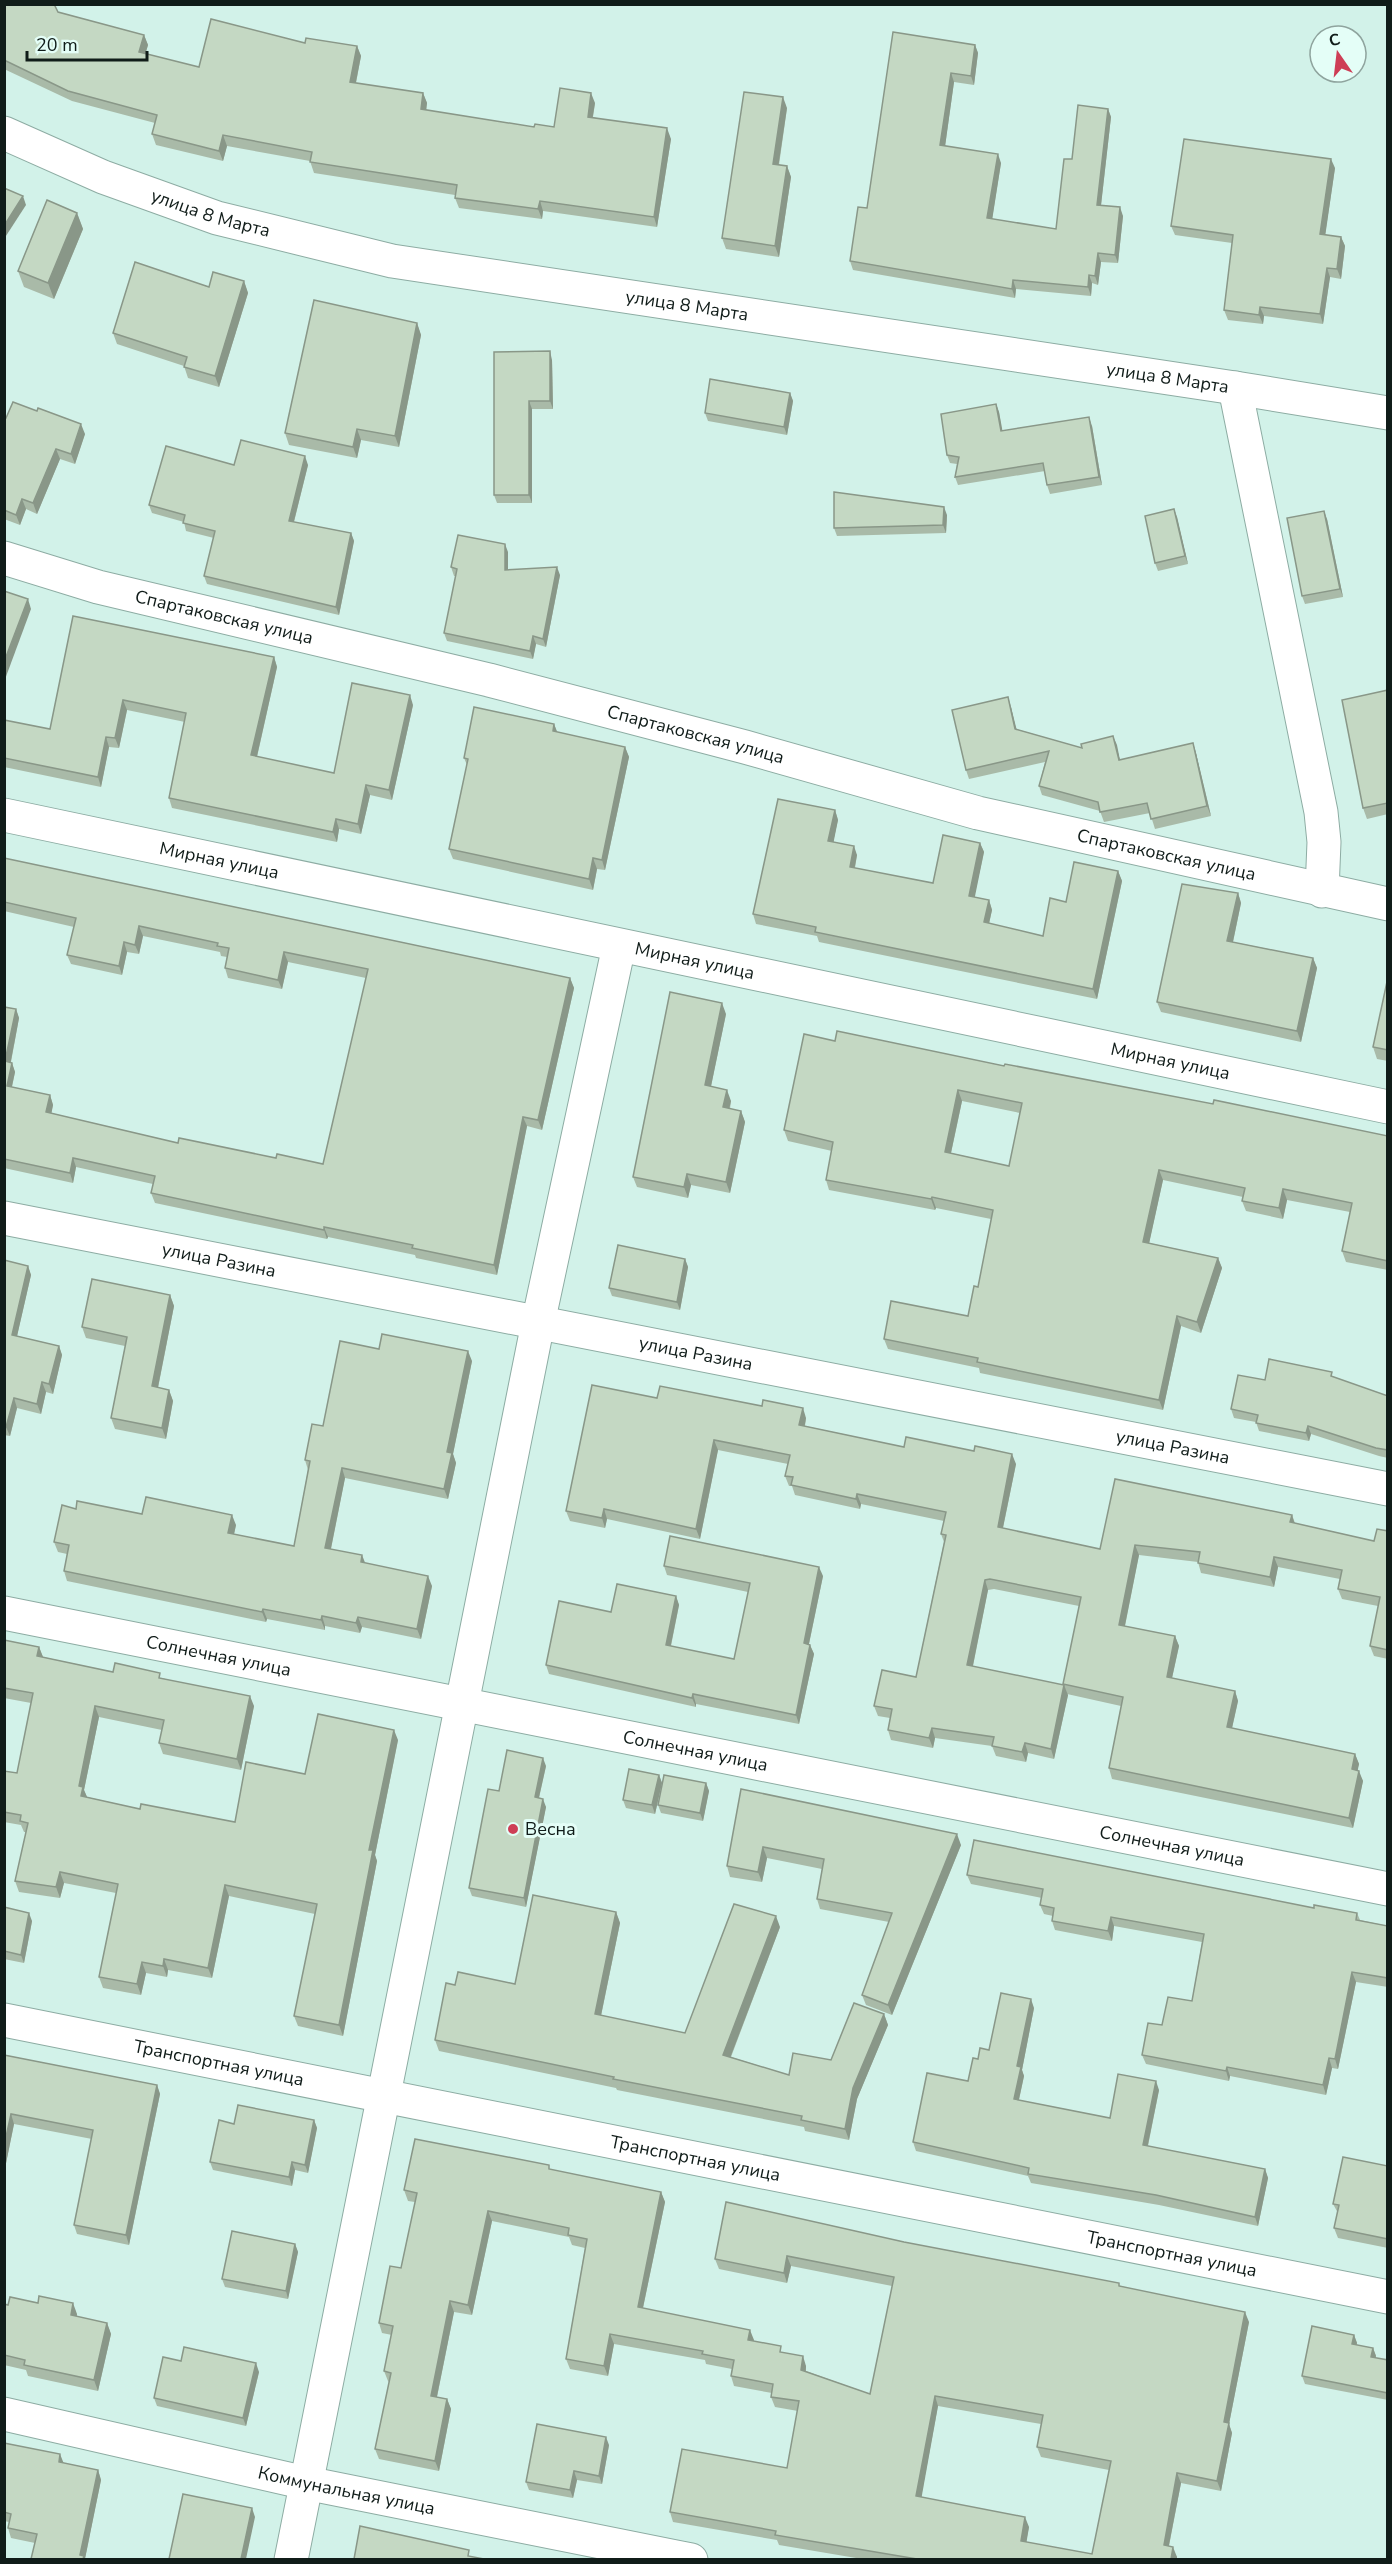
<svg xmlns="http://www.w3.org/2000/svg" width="1392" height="2564" font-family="'Nunito Sans',sans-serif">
	<rect width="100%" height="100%" fill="#d2f2e9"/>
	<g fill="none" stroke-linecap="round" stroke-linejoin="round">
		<!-- minor casing -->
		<g stroke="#8daca3" stroke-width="35">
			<g id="minor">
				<path id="s1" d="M4,133l99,44 114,41 175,43 843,127 153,25"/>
				<path d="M1235,388l86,424 3,30 -2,49"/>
				<path id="s2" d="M4,558l94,29 391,93 256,67 233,66 410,91"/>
				<path id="s3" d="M4,815l1384,292"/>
				<path id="s4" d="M4,1218l1384,271"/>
				<path id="s5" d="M4,1613l1384,276"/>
				<path id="s6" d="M4,2020l1384,277"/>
				<path id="s7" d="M4,2414l302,69 385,77"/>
				<path d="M291,2560l247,-1237 81,-377"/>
			</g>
		</g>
		<!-- minor -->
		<use href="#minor" stroke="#fff" stroke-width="33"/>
	</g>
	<!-- wall -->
	<g fill="#a9baa8" fill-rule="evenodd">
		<path d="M4,4l54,8 86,23 4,10 -3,9 54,13 106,-24 52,3 4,10 -5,27 67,10 4,10 -1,7 108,17h20l41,-24 -2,14 78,22 -14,88 -114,-16 -1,8 -83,-11 -4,-10v-3l-141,-22 -4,-12 -83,-15 -4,15 -67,-16 -4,-11 3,-11 -83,-22 -68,-32z"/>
		<path d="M893,32l82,13 3,8 -4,32 -20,-3 -9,64 56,17 -9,56 64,10 16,-70 36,-50 3,8 -10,88 22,11 -5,47 -17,-1 -3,23 -6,-2 -1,13 -75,-7 -1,9 -162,-28 -3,-9 17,-53z"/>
		<path d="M787,108l-8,57 8,1 4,11 -12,80 -53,-8 -4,-11z"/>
		<path d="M1335,168l-10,67 16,2 4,9 -4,33 -11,-2 -7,47 -59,-8 -1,8 -35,-4 -4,-10 8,-67 -57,-8 -4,-9z"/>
		<path d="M77,213l6,16 -29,70 -30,-12 -6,-16z"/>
		<path d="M244,281l4,12 -29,94 -31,-9 -4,-12 -67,-22 -4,-11 96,-46z"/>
		<path d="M417,323l4,12 -22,112 -38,-7 -4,18 -68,-13 -4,-12z"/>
		<path d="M494,352l58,8 1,49h-21v94h-35l-3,-8z"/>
		<path d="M790,393l3,8 -6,34 -79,-14 -3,-8z"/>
		<path d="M996,404l3,8 3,19 90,-5 10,59 -52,9 -3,-9 -2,-14 -87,14 -3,-8 2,-13 -7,-1 -3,-8z"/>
		<path d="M4,417l81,17 -10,30 -15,-5 -23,55 -11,-5 -6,16 -16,-6z"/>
		<path d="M234,465h74l-14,57 57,11 3,8 -15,74 -132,-31 -3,-8 10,-38 -28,-7 -2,-9 -32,-9 -3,-8z"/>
		<path d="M947,515l-1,18 -109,3 -3,-8z"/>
		<path d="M1177,517l11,47 -30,7 -3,-8z"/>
		<path d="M1327,519l16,78 -38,7 -3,-8z"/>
		<path d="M508,552v18l52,5 -14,72 -10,-3 -3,15 -86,-18 -3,-8 12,-57h-2l-3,-9z"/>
		<path d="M73,616l201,41 3,10 -20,90 77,16 79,-68 -21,95 -22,-5 -9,39 -22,-5 -2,13 -165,-34 -3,-10 16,-76 -58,-12 -8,38 -10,-1 -8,40 -97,-20v-47l46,9z"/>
		<path d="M1388,690v124l-21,5 -4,-11z"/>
		<path d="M1011,707l5,22 66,19 31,-12 7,24 73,-17 3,10 15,63 -56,13 -5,-16 -46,9 -4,-11 -58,-16 -3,-9 6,-24 -76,17 -3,-9z"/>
		<path d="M554,724l3,8 68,15 4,10 -24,113 -8,-1 -4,21 -140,-31 -4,-10 18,-84 -3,-7z"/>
		<path d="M835,810l3,10 -5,22 24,13 -2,13 78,15 47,-40 4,9 -10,45 15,3 3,10 -3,14 54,12 23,-34 52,-31 4,10 -25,118 -278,-57 -2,-6 -61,-12 -3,-10z"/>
		<path d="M4,858l566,120 4,10 -32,142 -15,-4 -30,149 -81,-17 -1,-3 -87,-18 -1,2 -172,-36 -4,-10 2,-9 -77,-17 -3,16 -69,-15v-161l12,2 3,9 -8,44 1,1 3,9 -3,15 38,8 3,10 -2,8 127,30 98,15 47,6 43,-186 -78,-16 -6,27 -54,-11 -3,-10 2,-11 -6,-1 -1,-4 -77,-16 -4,18 -12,-2 -5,23 -51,-11 -4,-9 7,-28 -70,-16z"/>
		<path d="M1238,893l3,10 -8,39 80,16 4,10 -16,74 -140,-30 -4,-10z"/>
		<path d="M1388,977v84l-11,-2 -4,-12z"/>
		<path d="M726,1014l-15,72 20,15 -1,8 11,2 4,11 -15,71 -39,-8 -3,13 -51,-11 -4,-10z"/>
		<path d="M835,1041l169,25 384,70v134l-42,-8 -4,-11 8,-39 -63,-12 -4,19 -37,-8 -4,-10 1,-4 -80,-17 -14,63 69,15 4,10 -21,65 -20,-7 -18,84 -183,-37 -1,-5 -91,-19 -4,-10 84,-23 10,-29 13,-68 -55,-11 -1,2 -106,-20 -3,-10 6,-29 -44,-10 -4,-11zM962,1101l58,12 -11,53 -58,-13z"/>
		<path d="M685,1259l3,8 -8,43 -68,-14 -3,-8z"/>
		<path d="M4,1260l24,6 3,9 -14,61 42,10 3,9 -9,39 -7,-2 -5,22 -24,-6 -7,28 -6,-1z"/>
		<path d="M170,1295l4,11 -16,82 11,2 4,11 -7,38 -51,-10 -4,-11 14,-72 -39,-8 -4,-11z"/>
		<path d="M379,1349l93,12 -19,93 3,9 -8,36 -103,-21 -14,71 34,14 67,23 -11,53 -59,-12 -2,6 -35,-7v4l-58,-11 -1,3 -199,-41 -3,-10 3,-17 -9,-2 -4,-10 22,-33 66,5 94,11 -2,9 60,12 14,-76 -3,-10 18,-34z"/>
		<path d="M1334,1377l54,19v62l-9,-2 -68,-22 -2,7 -50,-10 -3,-9 -22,-4 -3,-9 34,-29z"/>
		<path d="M657,1398l149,20 -1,8 99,21 112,17 -13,64 97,21 192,-34 3,8 79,18 14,-10v128l-14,-3 -4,-10 8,-40 -36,-7 -4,-10 2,-10 -62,-12 -4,20 -73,-14 -3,-11 -59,-7 -14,71 50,10 4,10 -7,32 63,13 3,10 -6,27 123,26 4,10 -2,6 6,11 -10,47 -241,-49 -3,-11 12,-62 -54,-12 -4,-10 16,-78 -85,-17 -6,1 -15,76 95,29 -14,64 -26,-6 -2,9 -30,-6 -4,-10 -57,-8 -2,10 -42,-8 -3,-10 2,-12 -12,-2 -4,-10 42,-29 28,-135 -3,-8 3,-13 -83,-17 -1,5 -65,-14 -3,-9h-3l-4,-10 3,-12 -70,-14 -18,89 -93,-20 -2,9 -35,-7 -4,-10z"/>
		<path d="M664,1566l159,10 -14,68 1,1 4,9 -15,70 -103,-20v3l-147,-33 -3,-9 65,-53 65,-16 3,9 -8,41 63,13 14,-67 -81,-17z"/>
		<path d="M4,1640l35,7 4,10 70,15 49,6 92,28 -13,64 -78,-16 -4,-11 3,-13 -63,-13 -15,73 3,7 53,12 95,13 70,-48 93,-34 -23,115 2,6 -34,175 -45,-10 -4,-10 21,-102 -86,-18 -17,82 -44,-8 -1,7 -21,-4 -5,22 -38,-7 -4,-11 17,-84 -52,-10 -4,15 -41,-6 -4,-11 11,-49h-2l-3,-7 -17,-3v-51l13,2 14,-70 -27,-5z"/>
		<path d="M546,1766l-7,32 7,9 -20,100 -54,-11 -3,-8 30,-97z"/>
		<path d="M659,1775l3,8 -7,31 -29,-6 -3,-8z"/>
		<path d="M706,1783l3,8 -6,30 -42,-8 -3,-8z"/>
		<path d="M741,1789l220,56 -69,170 -26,-10 -4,-10 27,-73 -69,-13 -3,-10 5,-30 -55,-11 -5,24 -32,-5 -3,-11z"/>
		<path d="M967,1875l347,33 43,5 3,7 28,6v61l-32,-5 -18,87 -6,-1 -6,27 -96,-19 -1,5 -83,-17 -4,-9 20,-30 30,-24 10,-59 -88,-16 -2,15 -57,-11 -3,-9 1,-5 -9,-2 -4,-9 2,-7 -71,-14z"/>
		<path d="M4,1907l28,14 -8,42 -20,-4z"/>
		<path d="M616,1912l4,11 -19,93 84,17 95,-106 -49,130 58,18 42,-15 53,-46 4,11 -31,74 -8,41 -44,-9 -1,-4 -187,-37 -1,-2 -177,-37 -4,-11 20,-55 60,-1z"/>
		<path d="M1034,2008l-12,62 2,6 -5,24 91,18 49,-28 -11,56 117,23 3,9 -10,48 -99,-21 -128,-22 -3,-7 -112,-25 -3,-9 55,-61 10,-22 11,-9z"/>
		<path d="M4,2055l153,30 3,9 -31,151 -52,-11 -3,-9 18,-86 -78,-15 -10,49z"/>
		<path d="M314,2120l3,8 -9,45 -13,-3 -3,16 -79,-16 -3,-8 24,-38z"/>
		<path d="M1388,2166v82l-50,-10 -4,-10 4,-15 -5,-9z"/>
		<path d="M551,2170l110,22 4,10 -22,106 111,32 -1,1 30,12 23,13v5l64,23 22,-108 -101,-20 -4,17 -68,-14 -4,-10 189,-17 217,44 128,36 -20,102 3,9 -11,58 -40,-8 -12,63 8,11v2h-315l-83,-14 -2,-5 -104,-18 -3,-10 117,-44 11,-57 -23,-4 -4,-10 1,-4 -38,-7 -3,-10 1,-7 -26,-5 -1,-4 -91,-16 -6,32 -38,-7 -4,-10 19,-111 -13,-3 -3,-8 -77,-16 -20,94 -18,-3 -17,85 10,2 4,10 -12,62 -60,-12 -4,-10 14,-67 -1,-1 -4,-10 8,-36 -10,-2 -3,-10 22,-55 14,-66 -7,-1 -4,-11zM938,2406l103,18 -4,23 4,10 68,13 -17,84 -66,-12 3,-15 -108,-30z"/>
		<path d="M295,2244l3,8 -10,47 -63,-12 -3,-8z"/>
		<path d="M4,2304l73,10v3l30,6 4,11 -13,57 -70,-15 -2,-6 -22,-5z"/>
		<path d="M1354,2335l3,8 -1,2 17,3 3,8 -1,2 13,2v40l-83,-16 -3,-8z"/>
		<path d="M181,2361l78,11 -13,54 -89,-20 -3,-8z"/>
		<path d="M4,2443l59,20 35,7 3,10 -16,78 -50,-15 -24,-5 -3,-10 1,-6 -5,-1z"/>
		<path d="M609,2445l-7,39 -25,-4 -4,18 -44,-8 -3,-8z"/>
	</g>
	<!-- shaded-wall -->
	<g fill="#899788">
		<path d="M144,35l4,10 -5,17 -4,-10z"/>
		<path d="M975,45l3,8 -4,32 -3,-9z"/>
		<path d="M357,46l4,10 -7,36 -4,-10z"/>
		<path d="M951,73l3,9 -10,72 -4,-9z"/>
		<path d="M423,93l4,10 -2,17 -4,-11z"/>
		<path d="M591,93l4,10 -4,24 -3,-10z"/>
		<path d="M783,97l4,11 -10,67 -4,-11z"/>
		<path d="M1108,109l3,8 -11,97 -3,-9z"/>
		<path d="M667,128l4,11 -14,88 -3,-10z"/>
		<path d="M223,135l4,11 -4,15 -4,-10z"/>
		<path d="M998,154l3,9 -10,64 -4,-9z"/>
		<path d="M1331,159l4,9 -11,76 -4,-10z"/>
		<path d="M787,166l4,11 -12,80 -4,-11z"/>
		<path d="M23,196l3,9 -22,34v-13z"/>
		<path d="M540,201l3,10 -1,8 -4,-10z"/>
		<path d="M1120,207l3,9 -5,47 -3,-8z"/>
		<path d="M77,213l6,16 -29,70 -6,-16z"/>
		<path d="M1341,237l4,9 -4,33 -4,-10z"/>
		<path d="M1098,253l3,9 -3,23 -3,-9z"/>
		<path d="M1327,268l3,9 -7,47 -3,-10z"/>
		<path d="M1089,275l3,8 -1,13 -3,-9z"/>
		<path d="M1013,280l3,9 -1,9 -3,-9z"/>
		<path d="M244,281l4,12 -29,94 -4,-11z"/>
		<path d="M1260,307l4,9 -1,8 -4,-9z"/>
		<path d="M417,323l4,12 -22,112 -4,-11z"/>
		<path d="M550,351l2,9 1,49 -3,-8z"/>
		<path d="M790,393l3,8 -6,34 -3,-8z"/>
		<path d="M529,401l3,8v94l-3,-8z"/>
		<path d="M996,404l3,8 5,27 -3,-8z"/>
		<path d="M1089,417l3,9 10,59 -3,-8z"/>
		<path d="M81,424l4,10 -10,30 -4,-10z"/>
		<path d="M357,429l4,11 -4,18 -4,-11z"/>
		<path d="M56,449l4,10 -23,55 -4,-11z"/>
		<path d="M305,456l3,9 -16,64 -3,-8z"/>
		<path d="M22,499l4,10 -6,16 -4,-10z"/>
		<path d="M944,507l3,8 -1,18 -3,-8z"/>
		<path d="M1174,509l3,8 11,47 -3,-8z"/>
		<path d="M1324,511l3,8 16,78 -3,-8z"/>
		<path d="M351,533l3,8 -15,74 -3,-8z"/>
		<path d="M505,544l3,8v26l-3,-8z"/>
		<path d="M557,567l3,8 -14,72 -3,-8z"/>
		<path d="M28,599l3,10 -27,73v-20z"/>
		<path d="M533,636l3,8 -3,15 -3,-8z"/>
		<path d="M274,657l3,10 -22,98 -4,-10z"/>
		<path d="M410,695l3,10 -21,95 -3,-10z"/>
		<path d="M1008,697l3,10 8,32 -4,-10z"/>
		<path d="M123,700l4,10 -8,38 -4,-10z"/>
		<path d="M554,724l4,10 -5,-3z"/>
		<path d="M1113,736l4,9 5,25 -3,-10z"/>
		<path d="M106,737l3,10 -8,40 -3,-10z"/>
		<path d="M1193,743l3,10 15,63 -4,-10z"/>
		<path d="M625,747l4,10 -24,113 -3,-10z"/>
		<path d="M366,785l4,10 -9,39 -3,-10z"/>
		<path d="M835,810l3,10 -6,30 -4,-9z"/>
		<path d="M336,819l3,10 -2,13 -4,-10z"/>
		<path d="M980,843l4,9 -11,54 -4,-10z"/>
		<path d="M854,846l3,9 -4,21 -3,-9z"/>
		<path d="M593,858l4,11 -4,21 -4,-11z"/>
		<path d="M1118,871l4,10 -25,118 -4,-10z"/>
		<path d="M1238,893l3,10 -10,48 -4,-10z"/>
		<path d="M989,900l3,10 -5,22 -3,-10z"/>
		<path d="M139,926l4,10 -4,18 -4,-9z"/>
		<path d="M124,942l3,10 -5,23 -3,-9z"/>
		<path d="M284,952l4,10 -6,27 -4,-9z"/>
		<path d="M1313,958l4,10 -16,74 -4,-11z"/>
		<path d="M570,978l4,10 -32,142 -4,-10z"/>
		<path d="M722,1003l4,11 -17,82 -4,-11z"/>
		<path d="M16,1009l3,9 -10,53 -4,-10z"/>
		<path d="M12,1063l3,9 -5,23 -3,-9z"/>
		<path d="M727,1090l4,11 -4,17 -4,-11z"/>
		<path d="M958,1090l4,11 -13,61 -4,-10z"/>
		<path d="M50,1095l3,10 -3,16 -4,-9z"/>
		<path d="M741,1111l4,11 -15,71 -4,-11z"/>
		<path d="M523,1117l4,9 -30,149 -3,-10z"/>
		<path d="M73,1158l3,9 -3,16 -3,-10z"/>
		<path d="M1159,1170l4,10 -16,73 -4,-11z"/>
		<path d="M687,1174l4,11 -3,13 -4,-11z"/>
		<path d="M1283,1189l4,11 -4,19 -4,-11z"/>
		<path d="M932,1197l4,11 -1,2 -4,-11z"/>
		<path d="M324,1227l4,10 -1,2 -3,-9z"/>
		<path d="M1218,1258l4,10 -21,65 -4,-11z"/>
		<path d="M685,1259l3,8 -8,43 -3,-8z"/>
		<path d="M28,1266l3,9 -16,70 -3,-10z"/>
		<path d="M170,1295l4,11 -18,91 -4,-11z"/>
		<path d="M1177,1316l4,10 -18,84 -4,-10z"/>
		<path d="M59,1346l3,9 -9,39 -4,-10z"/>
		<path d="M468,1351l4,10 -19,93 3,9 -8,36 -4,-10 3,-37z"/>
		<path d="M42,1382l4,10 -5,22 -4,-10z"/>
		<path d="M169,1390l4,11 -7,38 -4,-11z"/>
		<path d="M14,1398l3,10 -7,28 -4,-9z"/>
		<path d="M803,1408l3,10 -3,17 -4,-10z"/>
		<path d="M1308,1426l3,8 -2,7 -3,-8z"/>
		<path d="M714,1440l4,10 -18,89 -4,-10z"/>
		<path d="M1012,1454l4,10 -15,73 -3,-10z"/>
		<path d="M342,1468l3,10 -16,80 -4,-10z"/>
		<path d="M857,1494l4,10 -1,5 -4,-10z"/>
		<path d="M604,1509l3,10 -2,9 -3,-10z"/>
		<path d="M232,1515l4,10 -4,18 -4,-10z"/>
		<path d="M1292,1515l3,10 -5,-3z"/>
		<path d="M1135,1545l4,10 -16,80 -4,-10z"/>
		<path d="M362,1555l4,10 -5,-3z"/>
		<path d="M1274,1557l4,10 -4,20 -4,-10z"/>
		<path d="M819,1567l4,9 -16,77 -3,-10z"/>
		<path d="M428,1576l4,10 -11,53 -4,-10z"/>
		<path d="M985,1580l3,10 -17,85 -4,-10z"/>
		<path d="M676,1596l3,9 -10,49 -3,-9z"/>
		<path d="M263,1609l4,10 -1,3 -4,-10z"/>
		<path d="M322,1616l3,10v4l-4,-10z"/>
		<path d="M358,1617l4,10 -2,6 -4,-10z"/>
		<path d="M1175,1636l4,10 -9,41 -3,-10z"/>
		<path d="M810,1645l4,9 -15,70 -3,-9z"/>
		<path d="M39,1647l4,10 -6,-1z"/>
		<path d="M1064,1685l4,10 -14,64 -3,-10z"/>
		<path d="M1235,1691l3,10 -8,36 -3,-10z"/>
		<path d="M693,1694l3,10v3l-4,-9z"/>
		<path d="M250,1696l4,10 -13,64 -4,-11z"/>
		<path d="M95,1706l4,11 -15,73 3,7 -6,-1 -2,-10z"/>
		<path d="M932,1728l3,10 -2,10 -4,-10z"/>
		<path d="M394,1730l4,10 -23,115 2,6 -34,175 -4,-11 30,-175z"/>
		<path d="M1025,1743l3,10 -2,9 -4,-10z"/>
		<path d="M1355,1754l4,10 -3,15 -4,-10z"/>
		<path d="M543,1758l3,8 -9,40 -2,-9z"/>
		<path d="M1359,1771l4,10 -10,47 -4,-10z"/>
		<path d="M659,1775l3,8 -7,31 -3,-9z"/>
		<path d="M706,1783l3,8 -6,30 -3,-8z"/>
		<path d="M543,1799l3,8 -20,100 -2,-9z"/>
		<path d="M957,1834l4,11 -69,170 -4,-10z"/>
		<path d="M763,1847l4,11 -5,24 -4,-10z"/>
		<path d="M60,1872l4,11 -4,15 -4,-11z"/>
		<path d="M225,1885l4,11 -17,82 -4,-10z"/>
		<path d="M616,1912l4,11 -21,102 -4,-11z"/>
		<path d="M29,1913l3,8 -8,42 -3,-8z"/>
		<path d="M776,1916l4,11 -53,139 -4,-11z"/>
		<path d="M1111,1917l3,9 -2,15 -4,-10z"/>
		<path d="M164,1959l4,11 -1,7 -4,-11z"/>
		<path d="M142,1962l4,11 -5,22 -4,-11z"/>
		<path d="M1352,1972l4,10 -18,87 -3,-10z"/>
		<path d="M1031,1999l3,9 -12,62 2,6 -7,32 -3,-9 3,-33z"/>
		<path d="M884,2014l4,11 -31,74 -8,41 -4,-11 8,-41z"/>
		<path d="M1329,2058l3,10 -6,27 -3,-10z"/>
		<path d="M1227,2067l3,9 -1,5 -3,-10z"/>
		<path d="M1156,2081l3,9 -13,64 -3,-9z"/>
		<path d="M157,2085l3,9 -31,151 -3,-10z"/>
		<path d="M11,2114l3,10 -10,49v-27z"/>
		<path d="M314,2120l3,8 -9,45 -3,-8z"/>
		<path d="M292,2162l3,8 -3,16 -3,-9z"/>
		<path d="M1265,2169l3,9 -10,48 -3,-9z"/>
		<path d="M661,2192l4,10 -24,115 -3,-10z"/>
		<path d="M488,2211l4,10 -20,94 -4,-10z"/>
		<path d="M295,2244l3,8 -10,47 -2,-8z"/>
		<path d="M787,2256l4,10 -4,17 -3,-10z"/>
		<path d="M450,2301l4,11 -19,94 -4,-10z"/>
		<path d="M73,2303l4,11 -2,12 -4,-11z"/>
		<path d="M1245,2312l4,10 -20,102 3,9 -11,58 -4,-10 7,-59z"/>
		<path d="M107,2323l4,11 -13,57 -4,-11z"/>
		<path d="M750,2330l4,10 -2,10 -4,-10z"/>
		<path d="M610,2334l4,10 -6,32 -4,-10z"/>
		<path d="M1354,2335l3,8 -2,9 -3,-8z"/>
		<path d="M1373,2348l3,8 -2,9 -3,-8z"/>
		<path d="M803,2356l3,10 -1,14 -4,-10z"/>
		<path d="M256,2363l3,9 -13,54 -3,-8z"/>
		<path d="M935,2396l3,10 -18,100 -4,-10z"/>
		<path d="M447,2399l4,10 -12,62 -4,-10z"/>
		<path d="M606,2437l3,8 -7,39 -3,-8z"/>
		<path d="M60,2454l4,10 -5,-2z"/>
		<path d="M98,2470l3,10 -16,79h-4l-1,-4z"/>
		<path d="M574,2471l3,9 -4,18 -3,-8z"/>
		<path d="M1177,2473l4,10 -14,72 -3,-10z"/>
		<path d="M252,2508l3,9 -9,42h-5z"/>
		<path d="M1025,2517l4,10 -4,24 -4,-10z"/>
		<path d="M1173,2547l4,10v2h-6z"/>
	</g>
	<!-- building -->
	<g fill="#c4d8c3" stroke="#899788" stroke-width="1.5" fill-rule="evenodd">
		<path d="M4,4h50l4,8 86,23 -5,17 60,15 12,-48 94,24 1,-5 51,8 -7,36 73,11 -2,16 113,18 1,-3 19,3 6,-39 31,5 -3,24 79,11 -13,89 -114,-16 -2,8 -83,-11 2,-13 -147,-23 2,-10 -89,-17 -4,16 -67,-17 5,-19 -89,-24 -64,-31z"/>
		<path d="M893,32l82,13 -4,31 -20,-3 -11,72 58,9 -11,64 69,11 8,-70h8l6,-54 30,4 -11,96 23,2 -5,48 -17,-2 -3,23 -6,-1 -1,12 -75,-7 -1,9 -162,-28 8,-54 9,1z"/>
		<path d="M744,92l39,5 -10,67 14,2 -12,80 -53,-8z"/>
		<path d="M1184,139l147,20 -11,75 21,3 -4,32 -10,-1 -7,46 -60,-7 -1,8 -35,-5 9,-75 -62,-9z"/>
		<path d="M4,188l19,8 -19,30z"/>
		<path d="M47,200l30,13 -29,70 -30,-12z"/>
		<path d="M135,262l74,25 4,-15 31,9 -29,95 -31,-9 3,-10 -74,-24z"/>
		<path d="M314,300l103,23 -22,113 -38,-7 -4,18 -68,-14z"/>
		<path d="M550,351v50h-21v94h-35v-143z"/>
		<path d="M710,379l80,14 -6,34 -79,-14z"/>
		<path d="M13,402l24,9 1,-3 43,16 -10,30 -15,-5 -23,54 -11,-4 -6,16 -12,-5v-93l2,1z"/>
		<path d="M996,404l5,27 88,-14 10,60 -52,8 -4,-22 -88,14 4,-20 -12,-2 -6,-41z"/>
		<path d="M241,440l64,16 -16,65 62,12 -15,74 -132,-31 11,-45 -32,-8 2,-8 -36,-10 17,-59 68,19z"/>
		<path d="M834,492l110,15 -1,18 -109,3z"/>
		<path d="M1174,509l11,47 -30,7 -10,-47z"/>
		<path d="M1324,511l16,78 -38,7 -15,-78z"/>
		<path d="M458,535l47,9v26l52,-3 -14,72 -10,-3 -3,15 -86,-18 13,-64 -6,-2z"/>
		<path d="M4,591l24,8 -24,63z"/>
		<path d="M73,616l201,41 -23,98 83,18 18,-90 58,12 -21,95 -23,-5 -8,39 -22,-5 -3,13 -164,-34 17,-85 -63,-13 -8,38 -9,-1 -8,40 -94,-19v-38l46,9z"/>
		<path d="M1388,690v113l-25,5 -21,-108z"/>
		<path d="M1008,697l7,32 67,19 -1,-4 32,-8 6,24 74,-17 14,63 -56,13 -4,-16 -47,9 -2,-10 -59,-16 10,-35 -83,19 -14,-60z"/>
		<path d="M474,707l80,17 -1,7 72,16 -23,113 -9,-2 -4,21 -140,-30 19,-90 -4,-1z"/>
		<path d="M778,799l57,11 -7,31 26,5 -4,21 83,16 10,-48 37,8 -11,53 20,4 -5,22 59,14 7,-38 16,4 8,-40 44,9 -25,118 -278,-57 1,-5 -63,-13z"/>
		<path d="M4,858l566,120 -32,142 -15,-3 -29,148 -82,-17 1,-3 -89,-18v3l-173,-37 4,-17 -82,-18 -3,15 -66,-14v-152l12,2 -11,52 7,2 -5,23 43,9 -4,17 132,31 1,-5 97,20 1,-4 46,10 45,-195 -84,-17 -6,28 -53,-12 4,-20 -12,-2 1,-3 -79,-17 -4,19 -11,-3 -5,24 -52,-11 9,-37 -72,-16z"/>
		<path d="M1182,884l56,9 -11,48 86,17 -16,73 -140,-29z"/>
		<path d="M1388,977v73l-15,-3z"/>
		<path d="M670,992l52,11 -17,82 22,5 -4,17 18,4 -15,71 -39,-8 -3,13 -51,-10z"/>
		<path d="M837,1031l167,35 1,-2 208,40 1,-4 174,36v125l-46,-10 10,-48 -69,-14 -4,19 -37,-7 3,-13 -86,-18 -16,72 75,16 -21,64 -20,-6 -18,84 -182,-38 1,-4 -94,-19 7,-38 77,15 6,-30 4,1 15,-77 -61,-13 -1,2 -105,-19 7,-38 -49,-12 20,-96 31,7zM958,1090l64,13 -13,63 -64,-14z"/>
		<path d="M618,1245l67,14 -8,43 -68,-14z"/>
		<path d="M4,1260l24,6 -16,69 47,11 -10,38 -7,-2 -5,22 -23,-6 -8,29 -2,-1z"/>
		<path d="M92,1279l78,16 -18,91 17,4 -7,38 -51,-10 16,-81 -45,-10z"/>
		<path d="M382,1334l86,17 -21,101 5,1 -8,36 -102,-21 -17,80 37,7 -1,7 67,14 -11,53 -59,-12 -2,6 -34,-7 -1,4 -58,-11 -1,3 -198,-41 5,-26 -15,-3 8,-37 14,4 1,-8 65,13 4,-17 86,18 -4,18 66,13 16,-85 -5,-1 7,-36 11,2 17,-85 39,8z"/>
		<path d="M1269,1359l63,13 -1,4 57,20v54l-12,-2 -68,-22 -2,7 -50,-10 2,-8 -27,-6 7,-34 27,5z"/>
		<path d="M592,1385l65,13 3,-12 102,20 1,-6 40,8 -4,17 105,22 2,-10 68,14 1,-5 37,8 -14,73 102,22 15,-70 177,36 -2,7 84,19 3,-12 11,2v119l-18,-4 10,-49 -42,-8 4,-19 -68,-13 -4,20 -72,-14 2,-11 -65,-7 -16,80 56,11 -8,41 68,14 -8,36 128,27 -3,15 7,2 -10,47 -240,-50 14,-71 -60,-13 18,-87 -91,-18 -5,1 -18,85 97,20 -13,64 -26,-6 -3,9 -30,-6 2,-9 -62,-9 -3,10 -41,-8 4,-21 -18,-3 8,-36 34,7 30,-142 -5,-1 5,-22 -89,-18 -1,5 -65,-14 2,-8 -8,-1 5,-21 -76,-15 -18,89 -92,-20 -2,9 -36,-7z"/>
		<path d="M670,1536l149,31 -15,76 6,2 -14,70 -103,-21 -1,4 -146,-33 13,-64 52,11 6,-28 59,12 -10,49 68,14 16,-76 -86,-17z"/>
		<path d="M4,1640l35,7 -2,9 76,16 2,-9 45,10 -1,5 91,18 -13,63 -78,-16 5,-23 -69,-14 -16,80 4,1 -2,9 59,13 1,-5 94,18 11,-60 59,12 13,-60 76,16 -25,120h4l-34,175 -45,-9 23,-112 -92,-19 -17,83 -44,-9 -1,7 -21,-4 -5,22 -38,-7 19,-93 -58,-12 -4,15 -41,-6 13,-58 -8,-2 1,-6 -17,-3v-41l13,2 16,-80 -29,-5z"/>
		<path d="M507,1750l36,8 -8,39 8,2 -19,99 -55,-10 19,-99 11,2z"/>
		<path d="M629,1769l30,6 -7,30 -29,-5z"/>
		<path d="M664,1775l42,8 -6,30 -42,-8z"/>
		<path d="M741,1789l216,45 -69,171 -26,-10 30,-82 -75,-14 7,-40 -61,-12 -5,25 -31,-6z"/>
		<path d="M974,1840l340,68v-3l43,8 -1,7 32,6v52l-36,-6 -17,87 -6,-1 -6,27 -96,-18 -1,4 -84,-16 6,-32 14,2 6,-28 24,4 12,-67 -93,-17 -3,14 -56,-10 2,-13 -14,-3 3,-16 -76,-14z"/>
		<path d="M533,1895l83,17 -21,102 90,19 49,-129 42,12 -53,139 66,20 4,-22 38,7 23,-57 30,11 -31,74 -8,41 -44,-9 1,-4 -189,-37 1,-2 -179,-37 11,-57 9,2 3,-13 57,12z"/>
		<path d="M4,1907l25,6 -8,42 -17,-4z"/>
		<path d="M1001,1993l30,6 -14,67 4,1 -7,32 96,19 8,-44 38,7 -13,64 122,24 -10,48 -99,-22 -128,-21 1,-6 -116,-26 14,-69 41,8 5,-23 5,1 2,-11 9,2z"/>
		<path d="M4,2055l153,30 -31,150 -52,-10 19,-95 -82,-16 -7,32z"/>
		<path d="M238,2105l76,15 -9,45 -13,-3 -3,15 -79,-15 9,-42 15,4z"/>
		<path d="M415,2139l134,26v4l112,23 -23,115 112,23 -2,10 33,6 -1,6 23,4 -2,14 69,24 24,-117 -107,-21 -3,17 -69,-14 11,-57 178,40 215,41v3l126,26 -21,110 5,1 -12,58 -40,-8 -13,72 9,2 -2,12h-254l-142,-24 1,-4 -106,-19 12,-63 105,19 12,-67 -28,-4 2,-13 -42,-8 3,-16 -32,-6 1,-3 -93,-17 -6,32 -38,-7 21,-120 -19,-4 1,-7 -81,-17 -20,94 -18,-4 -19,95 16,3 -12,62 -60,-12 16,-76 -7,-2 9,-45 -14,-3 11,-57 11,2 16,-75 -13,-3zM935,2396l108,19 -6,32 74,14 -19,93 -71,-13 4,-24 -109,-21z"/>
		<path d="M1343,2157l45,9v73l-54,-11 5,-23 -6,-1z"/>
		<path d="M232,2231l63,13 -9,47 -64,-12z"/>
		<path d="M39,2296l34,7 -2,12 36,8 -13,57 -70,-15 1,-5 -21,-5v-51l4,1 2,-8 28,6z"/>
		<path d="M1312,2326l42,9 -2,9 21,4 -2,9 17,3v33l-86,-17z"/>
		<path d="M184,2347l72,16 -13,55 -89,-20 9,-41 18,4z"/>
		<path d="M537,2424l69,13 -7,39 -25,-5 -4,19 -44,-8z"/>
		<path d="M4,2443l56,11 -1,8 39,8 -18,85 4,1 -1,3h-52l6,-25 -29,-6 3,-14 -7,-2z"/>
		<path d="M183,2494l69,14 -11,51h-72z"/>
		<path d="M360,2526l109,24 -1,6 16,3h-130z"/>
	</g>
	<!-- markers -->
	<circle fill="#ce3e56" stroke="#e4fef7" stroke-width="2" cx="513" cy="1829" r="6"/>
	<g text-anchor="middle" stroke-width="6" stroke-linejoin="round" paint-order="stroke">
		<!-- street labels -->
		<g font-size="18" fill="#101c19" stroke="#e4fef7">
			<text dy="6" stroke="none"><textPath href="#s1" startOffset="222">улица 8 Марта</textPath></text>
			<text dy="6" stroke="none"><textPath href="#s1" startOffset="708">улица 8 Марта</textPath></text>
			<text dy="6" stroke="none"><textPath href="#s1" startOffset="1194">улица 8 Марта</textPath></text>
			<text dy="6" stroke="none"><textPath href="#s2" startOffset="228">Спартаковская улица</textPath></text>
			<text dy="6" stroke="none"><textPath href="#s2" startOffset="714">Спартаковская улица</textPath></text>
			<text dy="6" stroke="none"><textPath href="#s2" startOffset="1200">Спартаковская улица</textPath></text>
			<text dy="6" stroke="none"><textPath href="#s3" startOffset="220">Мирная улица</textPath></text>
			<text dy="6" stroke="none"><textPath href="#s3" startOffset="706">Мирная улица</textPath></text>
			<text dy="6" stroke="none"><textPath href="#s3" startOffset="1192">Мирная улица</textPath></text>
			<text dy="6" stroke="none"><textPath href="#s4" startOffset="219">улица Разина</textPath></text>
			<text dy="6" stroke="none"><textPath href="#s4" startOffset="705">улица Разина</textPath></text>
			<text dy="6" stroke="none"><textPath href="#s4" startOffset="1191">улица Разина</textPath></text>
			<text dy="6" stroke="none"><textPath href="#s5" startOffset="219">Солнечная улица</textPath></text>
			<text dy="6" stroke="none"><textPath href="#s5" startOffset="705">Солнечная улица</textPath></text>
			<text dy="6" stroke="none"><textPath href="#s5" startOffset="1191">Солнечная улица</textPath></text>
			<text dy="6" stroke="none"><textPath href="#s6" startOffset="219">Транспортная улица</textPath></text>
			<text dy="6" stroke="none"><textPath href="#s6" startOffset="705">Транспортная улица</textPath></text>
			<text dy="6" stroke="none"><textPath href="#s6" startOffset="1191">Транспортная улица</textPath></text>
			<text dy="6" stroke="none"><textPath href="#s7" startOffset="351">Коммунальная улица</textPath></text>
		</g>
		<!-- poi labels -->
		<g font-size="18" fill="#101c19" stroke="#e4fef7" text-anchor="start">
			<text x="525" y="1835">Весна</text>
		</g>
	</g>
	<!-- border -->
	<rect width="1392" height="2564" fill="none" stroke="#101c19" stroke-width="12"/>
	<!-- north arrow -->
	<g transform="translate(1338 54) rotate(346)"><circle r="28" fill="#e4fef7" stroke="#8fa49e" stroke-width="1.5"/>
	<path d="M0-4.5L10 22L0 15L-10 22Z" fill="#ce3e56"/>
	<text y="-9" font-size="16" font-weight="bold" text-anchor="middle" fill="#101c19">С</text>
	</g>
	<!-- scale -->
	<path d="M27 51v9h120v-9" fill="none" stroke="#101c19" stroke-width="3"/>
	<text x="36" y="51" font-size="18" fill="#101c19" stroke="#e4fef7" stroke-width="4.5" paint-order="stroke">20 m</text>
</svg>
